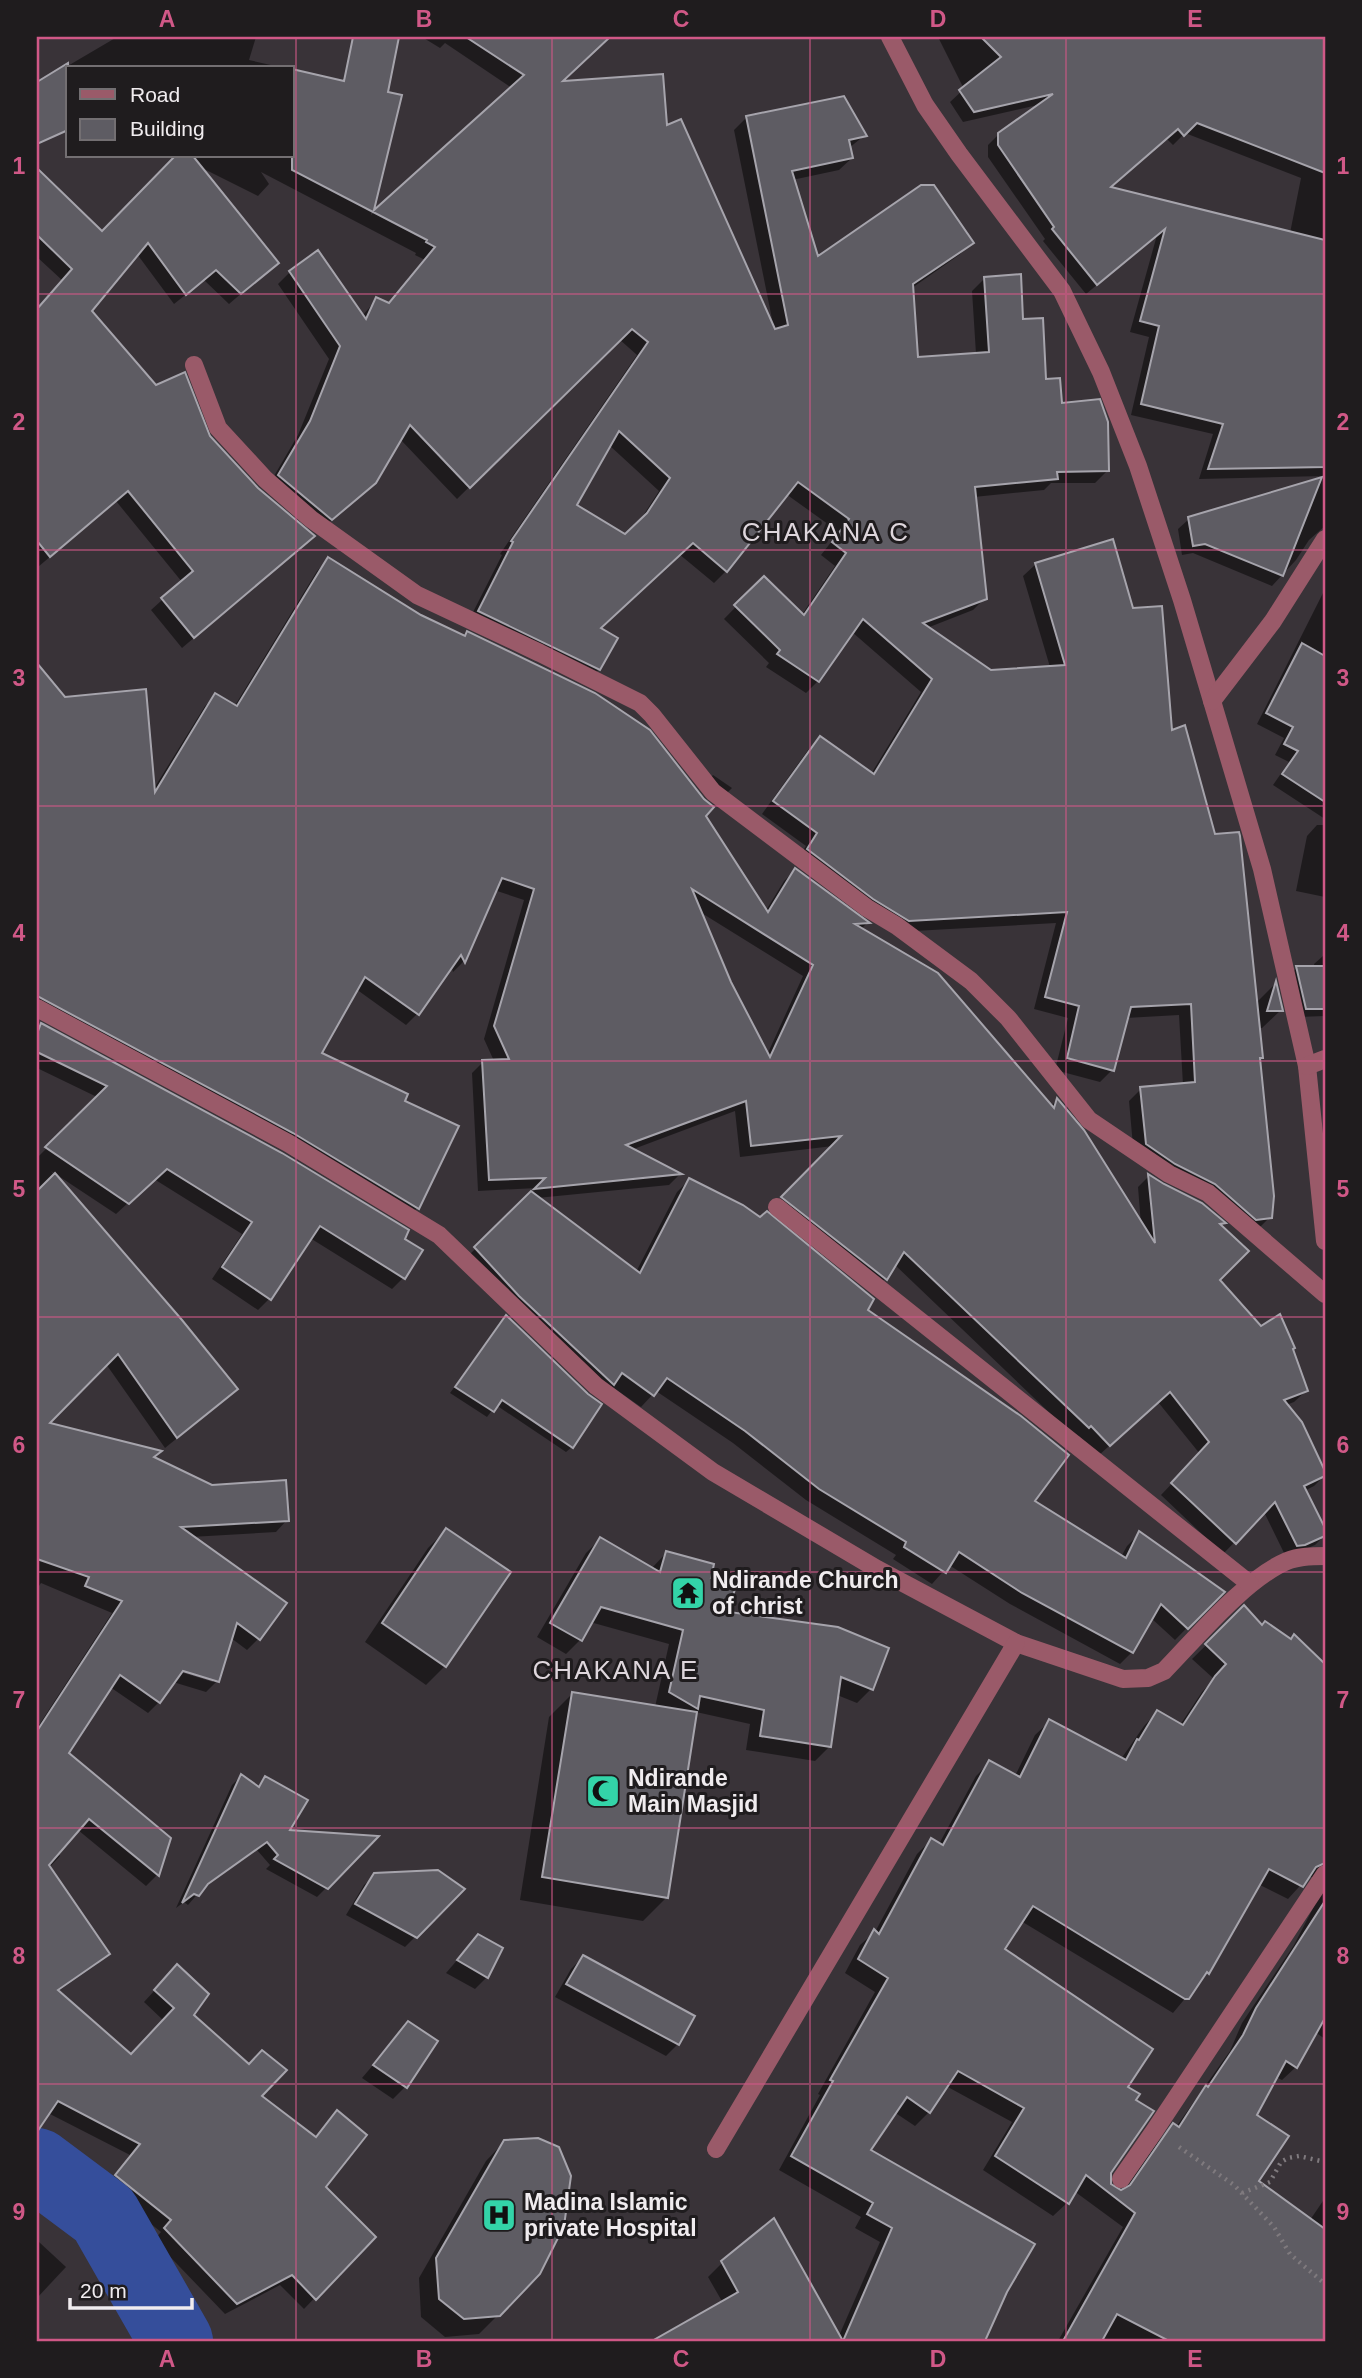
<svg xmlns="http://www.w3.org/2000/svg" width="1362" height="2378" font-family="Helvetica,sans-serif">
	<rect width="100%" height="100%" fill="#393338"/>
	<!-- shadow -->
	<g fill="#0007" fill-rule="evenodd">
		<path d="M117,37h139l-7,23 35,8h-216v50l-31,11v-45z"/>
		<path d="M374,37h23l-11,56 14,4 -29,118 141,-127 -67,-45 -5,5 -18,-11h186l-49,46 106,45 109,201 -40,-199 13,-13 118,18 -16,13 3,10 -13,12 -47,10 25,79 154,-16 -12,12 -47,33 5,71 59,-5 -4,-63 12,-12 37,41 24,61 63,89 -13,13h-44l-7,7 -70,7 11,101 -12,12 -46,18 64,43 59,-4 -27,-91 13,-12 135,168 84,272 20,-20 6,26 -19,18h-4l12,189 -12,12 -124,-72 -5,-56 12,-12 42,-4 -4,-70 -53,3 -14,52 -12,12 -45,-12 13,-52 -34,-9 22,-86 -160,9 -100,-71 10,-15 -44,-32 46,-64 13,-12 50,36 50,-82 -69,-60 -34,49 -12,12 -40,-26 3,-4 -45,-44 40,-41 37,38 34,-50 -14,-11 18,-23 -53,-38 -60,77 -12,12 -35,-29 -80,75v40l-12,13 -120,-58 35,-69 -2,-1 137,-199 -18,-16 -162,160 -57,-60 -25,43 -56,49 -52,-43 31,-53 31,-76 -51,-75 12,-12 27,-19 45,63 15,-17 11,6 37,-45 -10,-5 1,-2 -155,-81 8,12 -11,12 -58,-29 77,96 -48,41 -25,-24 -30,24 -37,-50 -47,57 65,76 53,50 93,110 -119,101 -31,-38 31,-28 -66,-81 -78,66 -1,-2v-255l26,-29 -26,-24v-85l65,62 52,-48 30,-30h108l33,-37zM609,445l50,46 -22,34 -12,11 -50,-31z"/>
		<path d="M938,37h387v439l-126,3 14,-45 -82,-19 18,-78 -19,-5 27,-97 -71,59 -43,-53 2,-2 -57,-82v-12l11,-11 43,-30 -79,18 -13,-20 14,-13zM1185,133l116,45 -11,55 -181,-45 57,-50 7,7z"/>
		<path d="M1325,478v48l-16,14 -13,20 -24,26 -79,-33 -11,2 -4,-26 11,-10z"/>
		<path d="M328,559l376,257 61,96 19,-31 11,-11 72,53 -6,6 189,178 7,-7 84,125 -3,-38 11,-11 74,47 -3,3 -2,53 43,49 30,21 15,42 -12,11 -8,3 14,18 25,52 -11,11 -10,5 21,44 -10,10 -29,12 -22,-45 -41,42 -62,-59 39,-41 -42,-52 -60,54 -19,-20 -3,2 -182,-174 -9,15 -11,11 -103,-81 62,-63 -93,11 -5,-46 -104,39 48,25 -10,10 -132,13 99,74 41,-80 12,-12 176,130 167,191 89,56 6,-11 12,-12 83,58 -47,48 -24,-22 -19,34 -12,12 -110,-60 -61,-39 -17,19 -39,-25 3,-4 -90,-55 -73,-57 -77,-52 -15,16 -30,-21 -10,10 -138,-135 74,-73 -59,3 -6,-118 11,-11 11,-1 -10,-22 40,-139 -30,-10 -31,72 -10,10 -2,-6 -33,47 -12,12 -50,-36 -36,65 83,48 53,25 -39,81 -11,11 -124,-75 -245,-132v-347l28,34 88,91 52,-84 11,-11 18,12 83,-136zM700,912l103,64 -36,79 -37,-73z"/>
		<path d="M1325,589v230l-52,-34 16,-23 -14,-7 9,-17 -27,-14z"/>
		<path d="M713,775l19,13 -8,8 -16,-16z"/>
		<path d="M1317,825h8v72l-29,-6 11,-55z"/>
		<path d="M1323,956h2v60l-27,1 -10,-41 9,-8h18l-1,-4z"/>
		<path d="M37,1023l244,131 140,97 -18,27 -11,11 -82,-51 -41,61 -11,11 -46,-31 30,-45 -88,-55 -38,35 -65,-43 130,150 43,79 -59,48 -59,-84 -60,60 106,34 135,62 -11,12 -85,5 68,101 -12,12 -16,-12 -14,43 -11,11 -33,-10 -14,20 -11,11 -38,-26 -43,66 102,85 -12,37 -11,11 -68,-56 -20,23 2,3 -11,12 58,86 -11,11 -39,27 74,64 33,-35 -20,-19 22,-24 26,37 67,81 56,42 22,-25 -14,74 50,50 -69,72 -24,-24 -55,29 -71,-74 7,-8 -56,-45 25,-32 -82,-42 -11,11v-396l75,-115 -71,-30 -4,6v-434l1,2 59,-60 -60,-29zM175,1666l38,12v4l-39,-12z"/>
		<path d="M506,1317l66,130 -6,5 -70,-47 -9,12 -37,-24z"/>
		<path d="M446,1530l62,42 -63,94 -19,19 -61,-43 63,-94z"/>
		<path d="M600,1539l51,30 15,-16 42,26 18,34 145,76 -14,14 -20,-8 -7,51 -15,15 -69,-11 4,-26 -54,-12 -29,185 -24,24 -123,-21 29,-183 24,-24 82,14 14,-63 -79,-22 -10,18 -14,14 -29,-17 49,-84z"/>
		<path d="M1244,1608l17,19 29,14 4,-4 31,29v15l-18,19 18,9v330l-10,-7 -19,35 -14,13 -6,-3 -21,39 2,66 53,38 15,-22v143h-267l65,-114 -49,-36 -7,12 -14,13 -70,-46 29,-48 -66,-36 -17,26 -14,14 -21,-14 -26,38 138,141 -23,50h-324l64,-38 -15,-26 14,-14 116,75 42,-96 -25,-14 6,-11 -82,-47 41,-75 -2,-1 57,-102 -30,-19 15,-28 15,-13 42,-78 14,-14 8,4 37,-68 14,-14 25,14 20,-41 14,-13 72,37 23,-33 13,-14 23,13 22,-33 12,-13 -22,-20zM1308,1877h9l6,12 -29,56 -52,78 -12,28 -54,76 -2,-2 -14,14 -36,51 -3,2 -12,-7 1,-12 16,-85 -123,-139 18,-28 152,92 34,-41 51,-88 30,15z"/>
		<path d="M241,1776l16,12 9,-10 21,53 89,7 -59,59 -51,-28 4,-4 -13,-15 -56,40 -13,15 -4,-3 -8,6 56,-123z"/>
		<path d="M375,1875l88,14 -58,58 -59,-32 18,-30z"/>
		<path d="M478,1936l9,41 -12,12 -29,-16z"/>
		<path d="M583,1957l95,87 -12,12 -111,-59 16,-28z"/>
		<path d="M409,2023l-4,64 -12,12 -31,-21z"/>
		<path d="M504,2142l-6,173 -19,19 -34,3 -24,-20 -2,-39 67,-117z"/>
		<path d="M39,2242l27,25 -29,31v-54z"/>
	</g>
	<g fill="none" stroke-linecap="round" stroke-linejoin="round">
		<!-- river -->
		<path stroke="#354e9b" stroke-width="74" d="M37,2165l67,50 72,126"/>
	</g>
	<!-- building -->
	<g fill="#5e5c63" stroke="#a6a4ac" stroke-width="2" fill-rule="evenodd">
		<path d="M353,37h46l-11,55 14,3 -28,115 150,-135 -58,-38h144l-47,44 100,-7 4,51 14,-6 94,210 13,-4 -42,-209 98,-20 23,40 -18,4 4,18 -61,13 26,85 103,-71h13l40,58 -61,41 5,73 71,-5 -5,-75 37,-3 2,45 20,-1 3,61 14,-1 2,25 38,-4 8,23 1,49 -52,1 1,7 -83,8 12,112 -64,24 68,47 74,-5 -30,-102 78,-24 20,69 29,-2 10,124 13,-5 30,109 24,-2 1,4 23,222h-3l14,138 -2,22 -16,2 -41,-36 -40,-20 -29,-20 -6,-57 55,-5 -4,-78 -60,3 -17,64 -47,-13 12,-52 -34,-9 22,-85 -158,9 -36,-22 -66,-50 10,-16 -44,-32 47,-65 54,38 58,-95 -69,-60 -44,63 -42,-28 3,-4 -46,-45 30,-29 40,39 42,-62 -14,-11 17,-23 -51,-37 -71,90 -34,-29 -92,85 17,10 -18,32 -122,-59 35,-69 -2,-1 137,-199 -16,-13 -162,159 -60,-63 -34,58 -44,37 -54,-45 32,-54 30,-75 -51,-75 29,-21 48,69 10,-22 13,6 46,-56 -9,-5 1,-2 -135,-70v-101l52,12zM619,431l51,47 -23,35 -22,21 -48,-29z"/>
		<path d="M981,37h344v136l-128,-50 -13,13 -6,-7 -67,58 214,53v227l-117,2 15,-45 -82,-20 18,-78 -19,-5 25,-92 -68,56 -45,-56 2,-2 -56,-82v-12l55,-39 -79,18 -15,-22 42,-33z"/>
		<path d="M68,63v67l-31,14v-62z"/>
		<path d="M175,156h18l86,107 -38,31 -25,-24 -30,25 -38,-52 -56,68 64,74 29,-13 25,64 48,52 57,48 -121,102 -33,-40 32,-27 -65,-80 -78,66 -13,-16v-232l35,-40 -35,-34v-67l65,63z"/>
		<path d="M1322,477l-39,99 -78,-32 -12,2 -5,-29z"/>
		<path d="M328,557l93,58 44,21 2,-5 128,62 55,37 54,69 10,8 -8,9 62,96 27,-44 75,55 -15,1 83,49 116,135 3,-10 27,32 71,113 -7,-69 16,10 38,19 24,20 -6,1 29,27 -29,29 41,46 19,-12 15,34 -2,1 15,42 -24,9 18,22 23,49v5l-21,10 21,42v8l-20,9 -8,1 -22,-44 -39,42 -65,-61 38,-41 -39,-50 -60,54 -19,-20 -2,2 -185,-176 -17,28 -106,-83 60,-61 -90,10 -5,-45 -120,44 56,29 -148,15 11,-11 -56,2 -7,-120 27,-1 -15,-33 40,-137 -32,-11 -37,85 -4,-8 -42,60 -54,-38 -43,76 86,41 -3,7 54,25 -40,83 -126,-76 -256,-137v-333l28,34 81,-8 9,103 60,-99 22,13zM692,889l121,76 -43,92 -39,-75z"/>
		<path d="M1302,643l23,13v146l-43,-28 16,-23 -14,-7 9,-17 -27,-14z"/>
		<path d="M1296,966h29v43h-19z"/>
		<path d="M1276,981l7,30h-16z"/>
		<path d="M41,1023l241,130 127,77 -4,9 18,11 -18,29 -85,-53 -49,74 -49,-33 30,-45 -85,-53 -38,35 -84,-57 62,-61 -70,-34v-18z"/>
		<path d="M55,1173l127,147 56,69 -61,49 -59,-84 -68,69 112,28 -8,6 58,28 74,-5 3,41 -108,6 106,76 -27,37 -23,-17 -18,59 -36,-11 -23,32 -40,-28 -51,78 102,85 -12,38 -70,-57 -40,46 61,89 -52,36 73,64 43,-46 -20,-18 23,-26 32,30 -15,21 55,49 13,-14 25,20 -25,26 54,41 21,-27 30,25 -41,52 50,50 -60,63 -24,-25 -55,29 -73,-76 7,-8 -56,-45 25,-31 -82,-43 -21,31v-406l2,2 83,-127 -37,-15 4,-9 -52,-18v-368z"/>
		<path d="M689,1178l54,27 17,12 7,-6 107,88 -6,11 153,106 48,39 -34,46 91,57 13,-27 86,61 -37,37 -27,-25 -28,49 -111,-60 -63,-41 -13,21 -42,-26 2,-5 -87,-53 -74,-58 -78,-53 -13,18 -32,-23 -8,12 -95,-89 -45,-49 57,-56 109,82z"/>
		<path d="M506,1315l82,79 14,10 -29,44 -71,-48 -8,12 -39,-25z"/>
		<path d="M446,1528l65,44 -65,95 -64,-44z"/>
		<path d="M600,1537l60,35 6,-21 48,13 -3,14 25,7 -7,27 109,15 51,21 -16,42 -32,-13 -10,70 -71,-11 4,-26 -64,-14 -2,13 -29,-17 14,-62 -82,-23 -19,34 -32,-18z"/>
		<path d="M1244,1605l18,20 3,-4 26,18 3,-5 31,30v199l-9,4 -13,20 -34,-18 -60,105 -2,-2 -18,27h-4l-152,-93 -28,43 148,100 -25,38 12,7 -4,6 18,11 -43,62v11l10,6 9,-5 43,-62 6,4 27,-42 2,2 35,-52 13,-27 69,-107v117l-28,50 -11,-7 -29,54 32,21 -30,45 66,48v112h-156l-52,-27 -15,27h-39l72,-128 -49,-38 -17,29 -74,-48 29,-48 -66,-37 -28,42 -23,-16 -36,53 164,94 -28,48 -22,49h-142l49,-113 -25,-14 6,-11 -82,-47 42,-75 -3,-1 58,-102 -30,-19 16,-30 5,5 52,-96 12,7 46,-85 31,17 29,-58 77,41 11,-21 2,1 18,-30 26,15 32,-49 11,-12 -21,-20z"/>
		<path d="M572,1692l125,20 -29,186 -126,-21z"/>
		<path d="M241,1774l18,13 6,-11 43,24 -18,30 89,6 -51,53 -54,-30 4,-4 -11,-13 -59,42 -9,12 -5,-2 -12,9z"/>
		<path d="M438,1870l27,19 -48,49 -62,-34 19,-31z"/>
		<path d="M478,1934l25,14 -15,30 -31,-18z"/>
		<path d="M583,1955l112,61 -16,29 -113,-61z"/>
		<path d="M408,2021l30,20 -31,47 -34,-23z"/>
		<path d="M538,2138l21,9 12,29 -7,50 -24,48 -40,42 -36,3 -25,-20 -3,-41 68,-118z"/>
		<path d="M774,2218l69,123h-191l86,-49 -17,-31z"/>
	</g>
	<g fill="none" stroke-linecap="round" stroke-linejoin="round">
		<!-- path -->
		<g stroke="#7f7a7e" stroke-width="4.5" stroke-dasharray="2 5" stroke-linecap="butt">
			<path d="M1179,2147l55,38 40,42 16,27 35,30"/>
			<path d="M1242,2193l28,-11 11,-20 7,-4 11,-2 26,6"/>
		</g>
		<!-- street -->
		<g stroke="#9a5a69" stroke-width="18">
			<path d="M890,37l35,68 34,49 103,137 39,81 37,94 44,134 80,269 45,197 18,175"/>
			<path d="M194,365l24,63 47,51 46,40 106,76 123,58 100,50 12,12 61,77 154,116 30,18 74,55 37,37 81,102 80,54 39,19 117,101"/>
			<path d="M1212,701l61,-80 52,-82"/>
			<path d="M37,1008l251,135 151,92 157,151 117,86 164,97 139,74 107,36 25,-1 16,-7c33,-34 81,-92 123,-110 12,-5 26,-5 38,-5"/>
			<path d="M1307,1066l18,-7"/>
			<path d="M777,1207l473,377"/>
			<path d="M716,2149l300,-506"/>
			<path d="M1121,2179l34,-49 170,-256"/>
		</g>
	</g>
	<!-- grid -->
	<path fill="none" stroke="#d05887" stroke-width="2" stroke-opacity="0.55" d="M296,37v2304M552,37v2304M810,37v2304M1066,37v2304M37,294h1288M37,550h1288M37,806h1288M37,1061h1288M37,1317h1288M37,1572h1288M37,1828h1288M37,2084h1288"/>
	<!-- icons -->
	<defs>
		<g id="temple-square" transform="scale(1.75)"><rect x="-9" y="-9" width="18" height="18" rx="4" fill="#33d4a8" stroke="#1f1c1e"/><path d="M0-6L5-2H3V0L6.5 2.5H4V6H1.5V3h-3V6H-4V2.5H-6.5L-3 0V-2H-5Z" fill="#111"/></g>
		<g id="mosque-square" transform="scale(1.75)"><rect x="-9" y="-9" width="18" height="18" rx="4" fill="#33d4a8" stroke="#1f1c1e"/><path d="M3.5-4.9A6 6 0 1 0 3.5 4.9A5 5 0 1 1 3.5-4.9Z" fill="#111"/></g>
		<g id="hospital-square" transform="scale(1.75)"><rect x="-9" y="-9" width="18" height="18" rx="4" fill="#33d4a8" stroke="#1f1c1e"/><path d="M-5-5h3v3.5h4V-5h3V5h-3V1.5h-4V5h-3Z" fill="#111"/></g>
	</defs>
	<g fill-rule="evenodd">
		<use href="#temple-square" x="688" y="1593"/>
		<use href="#mosque-square" x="603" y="1791"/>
		<use href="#hospital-square" x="499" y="2215"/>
	</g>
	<g text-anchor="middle" stroke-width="6" stroke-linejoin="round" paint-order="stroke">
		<!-- poi labels -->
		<g font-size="23" font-weight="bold" fill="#f0ecef" stroke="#1f1c1e" text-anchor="start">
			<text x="712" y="1588">Ndirande Church<tspan x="712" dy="26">of christ</tspan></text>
			<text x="628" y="1786">Ndirande<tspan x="628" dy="26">Main Masjid</tspan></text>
			<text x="524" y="2210">Madina Islamic<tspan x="524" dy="26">private Hospital</tspan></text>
		</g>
		<!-- quarter labels -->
		<g font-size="26" letter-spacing="2" fill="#ded6dc" stroke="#1f1c1e">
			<text x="826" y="541">CHAKANA C</text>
			<text x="616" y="1679">CHAKANA E</text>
		</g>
	</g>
	<!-- border -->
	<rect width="1362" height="2378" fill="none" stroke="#1f1c1e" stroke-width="77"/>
	<!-- legend -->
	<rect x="66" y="66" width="228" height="91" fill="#1f1c1e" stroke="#736f72" stroke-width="2"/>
	<rect x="80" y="89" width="35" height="10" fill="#9a5a69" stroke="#736f72" stroke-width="2"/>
	<text x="130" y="102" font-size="21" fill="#f0ecef">Road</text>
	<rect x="80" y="119" width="35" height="21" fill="#5e5c63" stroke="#736f72" stroke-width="2"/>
	<text x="130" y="136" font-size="21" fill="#f0ecef">Building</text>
	<!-- scale -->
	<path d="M70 2298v10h122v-10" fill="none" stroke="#f0ecef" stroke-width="3.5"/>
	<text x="80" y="2298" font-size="21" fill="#f0ecef" stroke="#1f1c1e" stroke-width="5" paint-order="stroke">20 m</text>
	<rect x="38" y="38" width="1286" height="2302" fill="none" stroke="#d05887" stroke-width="2.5"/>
	<g font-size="23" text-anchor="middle" font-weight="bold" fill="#d05887">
		<text x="167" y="27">A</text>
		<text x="424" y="27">B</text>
		<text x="681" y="27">C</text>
		<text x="938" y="27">D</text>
		<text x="1195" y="27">E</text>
		<text x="19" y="174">1</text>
		<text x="1343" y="174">1</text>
		<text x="19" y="430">2</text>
		<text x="1343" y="430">2</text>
		<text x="19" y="686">3</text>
		<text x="1343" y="686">3</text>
		<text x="19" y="941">4</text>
		<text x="1343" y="941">4</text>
		<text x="19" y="1197">5</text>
		<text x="1343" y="1197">5</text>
		<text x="19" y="1453">6</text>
		<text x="1343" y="1453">6</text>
		<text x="19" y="1708">7</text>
		<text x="1343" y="1708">7</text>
		<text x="19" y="1964">8</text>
		<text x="1343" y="1964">8</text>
		<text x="19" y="2220">9</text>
		<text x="1343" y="2220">9</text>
		<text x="167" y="2367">A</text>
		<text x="424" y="2367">B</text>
		<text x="681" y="2367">C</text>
		<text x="938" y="2367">D</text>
		<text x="1195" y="2367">E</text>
	</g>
</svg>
